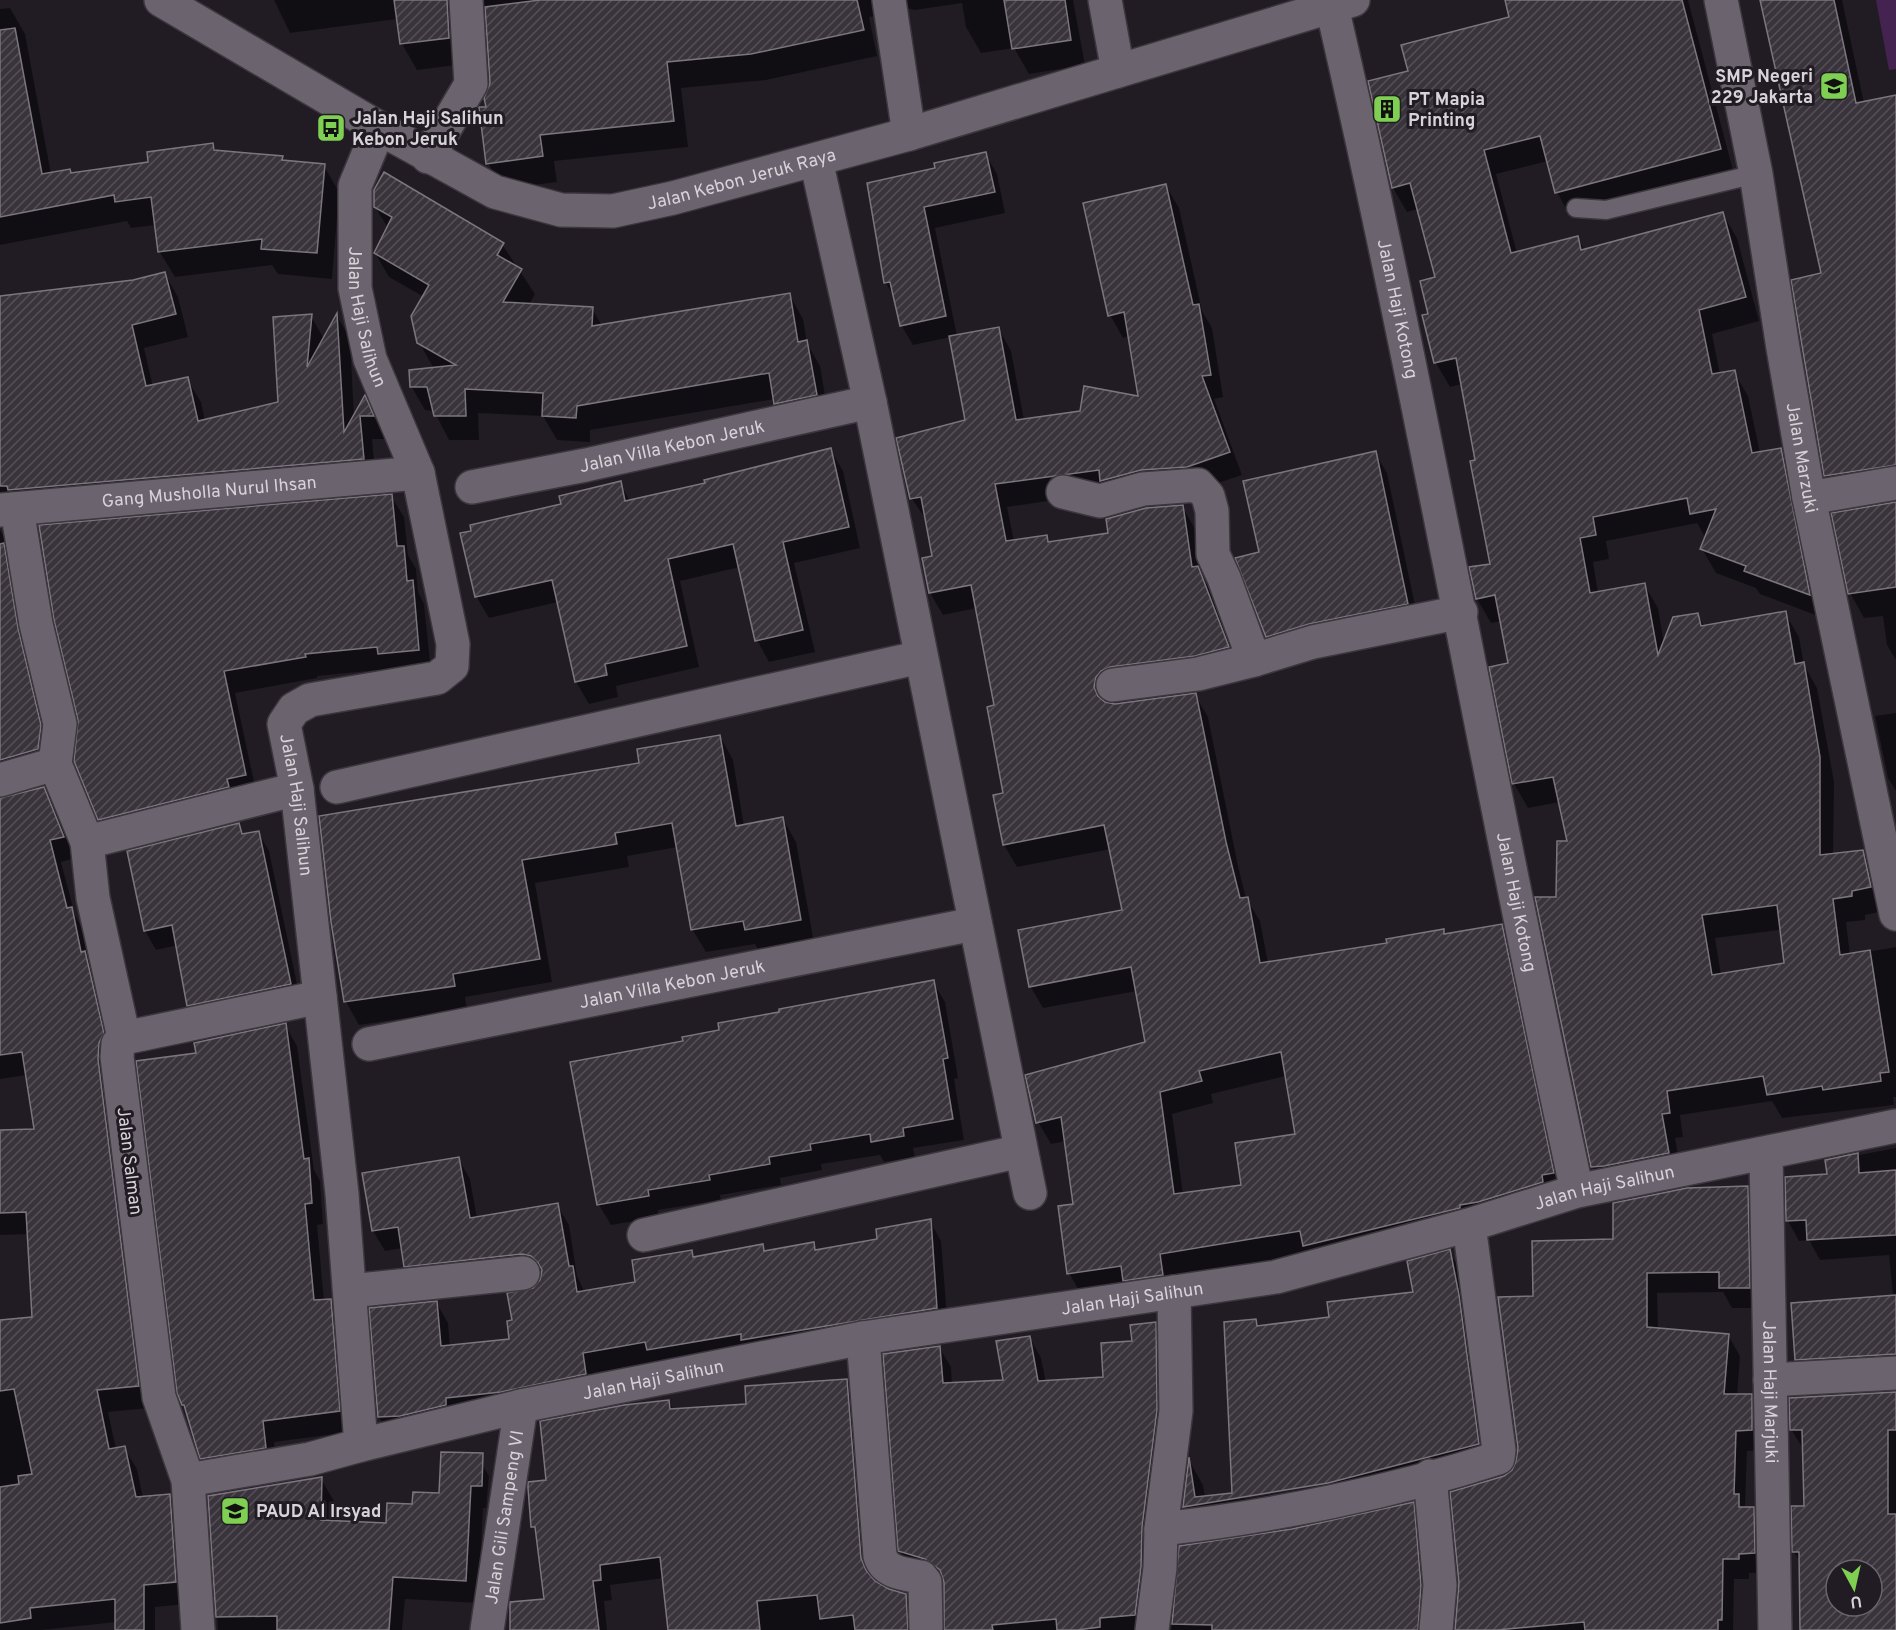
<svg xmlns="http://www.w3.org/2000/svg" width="1896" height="1630" font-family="Overpass,sans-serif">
	<defs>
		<pattern id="building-hatch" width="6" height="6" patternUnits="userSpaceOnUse" patternTransform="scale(1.5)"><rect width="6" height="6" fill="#39333b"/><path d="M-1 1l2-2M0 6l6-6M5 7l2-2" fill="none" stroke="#555057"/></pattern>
	</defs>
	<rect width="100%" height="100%" fill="#211c24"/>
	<!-- pitch -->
	<path fill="#442351" d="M1876,0h20v69l-7,1z"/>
	<!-- shadow -->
	<g fill="#0007" fill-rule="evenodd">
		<path d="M274,0h799l12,65 -56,9 -15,-26 -33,5 -15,-26 -4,-24 -47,7 -14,-3 -11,7 -21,3 8,39 -111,24 -85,8 7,59 -134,14 3,21 -54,7 -15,-26 -1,-55 4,-25 -6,-75 -4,-1 -17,57 -47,6 -15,-26 -5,-25 -107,14z"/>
		<path d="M1506,0h182l46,174 -164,42 -13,-24 -9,-31 -52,13 21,79 60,-16 8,13 138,-36 14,24 22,83 -47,13 8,40 14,-2 14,24 12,57 20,-4 14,24 29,145 -63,-24 -4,-6 -40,-15 -14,-24 4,-10 -9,-16 -91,18 3,18 -16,3 5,31 46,-9 14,24 6,36 33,-30 8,13 80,-14 14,24 5,28 13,23 17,94 -1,73 30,-4 14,25 7,35 -19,4v5l-19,2 4,33 46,-8v150h-3l1,8 -112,13 -10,-17 -92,14 3,22 -8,1 7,39 -76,14 -13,-24 -36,-268 12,-56 -9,-41 -32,6 -14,-24 -4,-119 -8,-44 -11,2 -14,-24 14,-34 -14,-104 -15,-77 -12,3 -14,-24 -12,-47 6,-1 6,-37 -18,-69 -11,3 -14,-24 17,-116 101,-54zM1781,930l4,34 -64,11 -6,-37z"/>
		<path d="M1762,0h80l22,103 32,-7v396l-56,9 -14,-25 -33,-195 30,-6z"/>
		<path d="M10,8l15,26 26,140h20l79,-11 63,-18 4,7 65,6 3,4 39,4 15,26 -7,87 -54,-5 -6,-9 -97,12 -16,-26 -3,-26 -25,3 -4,-7 -127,24v-236z"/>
		<path d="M985,153l12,21 8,39 -70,15 22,108 42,-7 12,22 13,69 57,-8 59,-14 -11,-62 -6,2 -13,-23 56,-129 13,22 23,103 10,17 11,69 -9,2 28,76 -42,14 -92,3 -101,15 7,34 32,-5 4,7 60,-9 72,-28 13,23 7,47 8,14 31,79 -133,31v4l87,-9 13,22 30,149 8,32 14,23 8,42 121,-19 54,-13 2,4 56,-9 13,22 52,248 -256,58 -138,22 -90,20 -13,-23 6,-68 -9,-64 -15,3 -13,-22 109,-79 -10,-52 -94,17 -13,-22 94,-74 -13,-63 -94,18 -13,-22 1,-51 -9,-88 -19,-98 -34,7 -13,-22 3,-36 -6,-36 -15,-22 -14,-60 69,-18 -16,-84 -38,8 -12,-20 -6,-26 -9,-16 51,-113zM1286,1076l11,60 -54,50 -60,8 -11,-80 41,-11 -2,-9z"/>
		<path d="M375,207l127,37 33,50 -6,11 63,3 10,18 187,-32 14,25 4,24 13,23 9,53 -40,9 -14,-29 -185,31v12l-33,-2 -14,-24 -65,-3 1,27h-30l-15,-29 -9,-1 -14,-24 23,-17 -15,-27 5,-45 -35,-20 -14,-24 13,-25z"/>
		<path d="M165,274l13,23 10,40 -44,11 9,39 34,-8 14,23 4,19 74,-18 32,-87 13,23 13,-23 13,22 4,79 11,-19 20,41h-13l4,43 -376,38v-222l134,-17z"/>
		<path d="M830,449l13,22 17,77 -66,15 21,89 -46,10 -12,-22 -17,-73 -60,14 19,86 -83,19 2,11 -29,7 -13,-22 -18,-80 -69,16 -13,-22 87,-91 57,-22 10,18 76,-16z"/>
		<path d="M1375,453l12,20 32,151 -140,33 -12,-21 -6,-83z"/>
		<path d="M391,496l13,21 4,38 8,14 2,23 6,12 7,67 -39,4 -4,-6 -71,7v2l-82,15 22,103 -145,45 -12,-22 -24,-58z"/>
		<path d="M1896,503v157l-9,-15 -4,-29 -19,2 -14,-25z"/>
		<path d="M0,530l14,23 39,196 -53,37z"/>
		<path d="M1896,713v78l-8,-13 -13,-62z"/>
		<path d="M720,736l13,24 11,66 39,-7 13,23 18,101 -54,10 -5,-9 -49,8 -14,-23 -14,-82 -51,9 2,11 -94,16 17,99 -87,15 2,12 -108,16 -13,-23 -14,-80 309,-158z"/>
		<path d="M43,788l13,22 20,48 -15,4 14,53 8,15 7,32 7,12 18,81 35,353 -42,4 8,37 8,-1 13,21 6,29 26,-3 13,22 6,87 -33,3v23h-38v-8l-76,8h-41v-308l33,-4 -4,-84 -29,1v-103l35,-2 -8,-55 -27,4v-280z"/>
		<path d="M238,825l6,10 14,-3 11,19 32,152 -101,21 -11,-19 -11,-60 -22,5 -11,-19z"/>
		<path d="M933,982l12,20 13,76 -4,1 10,61 -51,8 2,9 -31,5 -4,-7 -59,9 1,6 -42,8 1,7 -61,10 1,5 -63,10 1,7 -48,8 -12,-20 -27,-142 112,-21z"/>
		<path d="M285,1025l12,21 17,124 6,11 3,43 -6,1 7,76 6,-1 12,21 9,111 -77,10 3,26 -63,11 -12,-21 -19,-53 15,-351z"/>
		<path d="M1896,1148v226l-88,5 -11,-20 96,-63 -4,-41 -69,5 -11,-20 -10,1 -11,-20 -1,-42 41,-4 -1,-14z"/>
		<path d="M458,1158l12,21 7,40 80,-14 12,20 8,51 8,17 52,-9 54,-32 4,6 67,-12 4,6 47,-8 4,7 62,-11 51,-19 11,20 7,87 -288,42 -4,-8 -63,11 3,21 -205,43 -12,-20 57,-115 12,21 2,24 61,-7 2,-19 28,-39 1,-7 -8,-1 -117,12 -11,-20 -3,-18 -18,3 -12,-20 -9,-57z"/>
		<path d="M1747,1188l12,20 2,100h-29l-9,-16 -66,1 1,37 70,5 12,21 -3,39 14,1 12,20v34l-16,1 -2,57h8l12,21 1,44h-17v6h-15l-1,51h-277l49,-153 9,-7 4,-9 16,-164 81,-56z"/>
		<path d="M1449,1251l15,26 29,193 -294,63 -15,-26 6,-45 13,23 2,12 29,-3 21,-173 4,6 72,-9 84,-24zM1335,1481v3l-90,15v-3z"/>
		<path d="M1155,1323l12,21 -21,286h-202l1,-47 -33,-12 -12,-20 39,-204 12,20 1,17 52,-3 26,-43 11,20 5,24 59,-4 29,-36z"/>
		<path d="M847,1380l11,21 15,179 6,6 26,9 12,20 1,15h-249l-5,-52 -54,7 2,15 -8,1 3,29h-95l-1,-26 34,-4 -7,-65 -5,-8 14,-46 122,-79 5,8 74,-5z"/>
		<path d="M1896,1393v237h-96l1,-66 -7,-12 11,-45 -2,-58 -12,-20zM1836,1570h36v36h-36z"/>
		<path d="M476,1454l13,22 -3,32h-3l-5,95 -73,-4 -3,31h-184l-9,-133 112,-18 13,22 -1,21 54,2 26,-18 27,-11z"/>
		<path d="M1413,1503l11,21 7,106h-260l9,-60 112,-40z"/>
	</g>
	<!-- building -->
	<g fill="url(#building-hatch)" stroke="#7c757f" stroke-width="1.5" fill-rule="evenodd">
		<path d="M394,0h53l2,38 -49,6z"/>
		<path d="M540,0h317l7,30 -113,24 -84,8 7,59 -134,14 3,21 -57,8 -7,-57h7l-2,-9 6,-15 -5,-76z"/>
		<path d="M1004,0h61l6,40 -59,9z"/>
		<path d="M1505,0h177l39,149 -166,44 -15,-57 -56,14 27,103 67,-17 3,14 142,-38 23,85 -47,13 13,64 23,-4 17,83 29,-5 29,147 -66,-24 2,-5 -46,-17 16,-40 -26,5 -3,-16 -94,19 3,18 -16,3 10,55 55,-10 13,72 15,-38 25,-4 3,13 85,-15 9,53 9,-2 16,95v98l43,-5 8,37 -19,4v5l-19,3 7,56 30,-5 19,122 -9,1 1,8 -58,9 -1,-4 -55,9 -4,-19 -96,15 3,22 -8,1 7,39 -65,13 -13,1 -56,-270h21l1,-56h10l-14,-64 -41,7 -23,-117 19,-4 -13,-68 -19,4 -7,-32 21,-3 -20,-103 5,-1 -19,-102 -22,5 -12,-48 6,-1 -8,-33 15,-4 -25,-94 -18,5 -24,-107 40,-10 -7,-26 108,-28zM1777,905l7,58 -72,12 -10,-60z"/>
		<path d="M1760,0h74l22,103 40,-8v370l-72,11 -33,-196 30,-7z"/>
		<path d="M15,28l27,146 28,-5 1,4 77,-11 -1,-10 66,-9 1,7 69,6 -1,4 43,4 -8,89 -56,-4 1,-10 -104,13 -7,-55 -36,5 -1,-7 -114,22v-187z"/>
		<path d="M986,152l9,40 -71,15 22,109 -46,10 -10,-44 -6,1 -17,-100 68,-15 -1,-5z"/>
		<path d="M384,172l120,71 -7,12 25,14 -19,33 90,5 -1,19 198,-33 8,49 9,-2 10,55 -43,9 -5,-31 -192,33 -1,12 -34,-2 1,-23 -78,-4 1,27h-32l-7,-29h-17l-1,-17 47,-5 -39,-22 -6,-27 18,-31 -55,-32 18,-36 -18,-10v-17z"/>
		<path d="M1166,184l27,121 6,-1 12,71 -9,1 28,76 -43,15 -46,3 -41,11 -1,-11 -104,14 11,57 41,-6 1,7 60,-9 -2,-14 40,-11 37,-3 9,62 6,-1 31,81 -34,9 -85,11 -9,4 -5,6 -2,10 4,9 7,6 10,2 81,-11 30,149 14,56 8,-1 12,66 127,-20 -1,-4 58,-10v5l58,-10 52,249 -12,2 1,7 -65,20 -18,3v3l-157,38 -3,-15 -140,23 3,21 -40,6 -2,-15 -54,8 -9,-68 15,-2 -12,-87 -25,6 -11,-48 120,-33 -14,-75 -102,20 -11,-57 104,-20 -18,-85 -101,20 -10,-50 10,-2 -16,-86 7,-2 -23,-120 -42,8 -7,-35 10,-2 -11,-59 -11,2 -14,-61 69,-18 -16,-84 50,-9 17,93 64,-9 4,-25 54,10 -14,-84 -16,4 -25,-113zM1281,1052l14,82 -60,9 6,42 -67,9 -14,-102 42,-11 -3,-10z"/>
		<path d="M165,272l11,42 -44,11 14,61 42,-9 10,44 80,-19 -5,-85 39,-3 -5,53 30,-54 7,119 21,-37 9,21h-14l4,43 -356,31 -1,-4h-7v-190l133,-16z"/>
		<path d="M831,448l18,79 -66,15 20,88 -48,11 -22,-97 -65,15 19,87 -82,18 2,11 -32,7 -23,-102 -77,17 -15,-64 11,-2 -1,-6 91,-21 -2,-8 62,-15 4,20 80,-18 -1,-3z"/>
		<path d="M1376,451l32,153 -99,20 -43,13 -31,-79 24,-6 -16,-71z"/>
		<path d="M392,494l5,52h7l3,35 6,-1 6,70 -41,4 -1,-7 -72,7 1,3 -82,14 22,104 -19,4 2,8 -131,33 -24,-59 4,-41 -24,-100 -15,-95z"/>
		<path d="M1896,502v85l-48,7 -17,-81z"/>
		<path d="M4,543l14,85 23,97 -3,24 -38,11v-216z"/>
		<path d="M720,735l16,91 47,-9 18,103 -56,10 -2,-9 -52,9 -19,-107 -57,10 2,11 -95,16 18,99 -87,15 2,12 -111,16 -13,-80 -12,-106 320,-53 -2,-14z"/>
		<path d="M44,787l20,50 -14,3 17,68 5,-1 9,45 4,-1 19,82 -5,10 -1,16 41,327 -42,4 12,59 16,-3 11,51 34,-3 6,88 -32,3v45h-29v-31l-85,9 1,10 -31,5v-136l19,-3 -1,-8 14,-2 -18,-85 -14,2v-71l32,-3 -6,-105 -26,1v-83l34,-1 -12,-77 -22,3v-257z"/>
		<path d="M239,823l3,11 17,-3 32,153 -104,22 -15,-81 -28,6 -17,-80z"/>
		<path d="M934,980l14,78 -5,1 10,60 -50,9 1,8 -33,6 -1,-8 -60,10 1,6 -42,7 1,7 -61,11 1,5 -62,10 1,6 -52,9 -27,-143 113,-21 -1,-4 37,-7 -1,-7 61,-11v-3z"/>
		<path d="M286,1023l18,136 5,-1 3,45 -7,1 9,96 17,-1 9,112 -77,10 3,27 -66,11 -16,-54h-2l-5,-12 -41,-332 60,-8 -2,-10z"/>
		<path d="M1858,1153l1,20 37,-3v65l-89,5 -1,-20 -20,1 -1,-44 42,-3 -2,-14z"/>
		<path d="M459,1157l11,61 88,-15 11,63h4l4,26 58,-10 -3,-22 60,-10 1,7 70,-13 1,7 50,-9 1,8 62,-11 -1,-10 55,-10 6,89 -196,32v-6l-94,16 -2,-8 -62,11 3,21 -85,18 -55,6v7l-46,11 -22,1 -9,-109 68,-7 4,45 68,-7 -2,-18 5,-1 -5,-27 26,-5 7,-8 2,-10 -4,-7 -7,-7 -9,-2 -118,13 -6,-40 -26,4 -10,-58z"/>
		<path d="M1748,1186l2,102h-31v-16l-72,1v54l82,7 -5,60h28v36l-16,1 -2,63h5v13h15l1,46 -16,1v5h-16l-1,61h-4v10h-133l-1,-8 -87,8h-42l4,-47 -9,-91 54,-16 8,-6 4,-9 2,-13 -20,-151 35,-1 -1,-55 81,-2v-36l74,-15z"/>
		<path d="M1450,1249l9,46 20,149 -151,39 -145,24 6,-50 6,40 37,-4 -8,-171 32,-3 1,7 72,-9 -2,-15 86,-10 -6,-31z"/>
		<path d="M1896,1295v59l-101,6 -4,-57z"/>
		<path d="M1156,1322l1,88 -15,117 -1,40 -6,48 -35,3v9l-23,3h-20l-1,-11 -64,6 1,5h-49v-48l-4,-12 -15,-11 -27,-8 -15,-197 57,-8 3,37 60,-3 -7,-39 34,-5 8,45 65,-4 -2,-34 31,-2 -2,-16z"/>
		<path d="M847,1379l14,179 5,12 9,11 14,8 17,5 2,36h-53l-2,-15 -33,4 -3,-24 -60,6 3,29h-92l-8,-73 -60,8 1,15 -8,1 6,49h-89v-28l34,-3 -9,-72h-4l-3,-39v-6l18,-2 -6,-59 84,-16 45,-5 1,9 76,-5 -1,-18z"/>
		<path d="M1896,1392v38h-8v84h8v116h-96l-1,-78h-7l-1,-46h13l-2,-76h-12l-1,-32zM1836,1570h36v36h-36z"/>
		<path d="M441,1452l42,1 -1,33h-11l-5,95 -73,-4 -4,53h-112v-14l-61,1 -8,-121 114,-19 -1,43 65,3 1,-20 25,1 1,-12 26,1z"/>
		<path d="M1414,1502l7,83 -3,45h-206v-5l-40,-1 7,-78 113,-17z"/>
	</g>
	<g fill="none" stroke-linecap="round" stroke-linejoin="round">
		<!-- lane casing -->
		<g stroke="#3c373e" stroke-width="21">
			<path id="lane" d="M1576,208l30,2 150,-36"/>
		</g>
		<!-- street casing -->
		<g stroke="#3c373e" stroke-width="36">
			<g id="street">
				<path d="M889,0l20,134"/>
				<path d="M1105,0l13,71"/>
				<path id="s1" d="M1721,0l35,174 27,174 26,150 87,416"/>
				<path id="s2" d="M1332,7c91,392 159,790 245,1184"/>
				<path id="s3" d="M379,128l-24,58v102l15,71 48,114 35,171 -1,22 -15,12 -127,22 -16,9 -10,15 13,65 45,405 19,251 160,-39 342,-68 413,-61 193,-52 108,-34 319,-65"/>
				<path d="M428,157l43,-73 -5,-84"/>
				<path d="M816,160l54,242 160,791"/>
				<path id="s4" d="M472,487l114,-22 284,-63"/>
				<path d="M1063,492l37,9 43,-12 55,-4 10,11 4,15 1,43 11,24 30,82 59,-18 148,-30"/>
				<path d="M1809,498l87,-15"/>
				<path d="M17,509l19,115 24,100 -5,40 32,78 6,56 31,140"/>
				<path id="s5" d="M0,510l418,-37"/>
				<path d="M1113,685l85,-11 56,-14"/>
				<path d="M0,780l55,-16"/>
				<path d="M337,787l584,-130"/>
				<path d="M87,842l210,-53"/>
				<path id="s6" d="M369,1044l605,-120"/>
				<path id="s7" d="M1766,1154l9,476"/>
				<path d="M644,1235l377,-84"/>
				<path d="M350,1291l173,-18"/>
				<path d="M863,1338l17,218c5,17 25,18 41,21l4,5 1,46"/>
				<path d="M1770,1380l126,-7"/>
				<path d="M1430,1476l10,109 -4,45"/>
				<path d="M188,1480l122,-21 51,-14"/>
				<path d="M1161,1529c110,-12 232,-37 337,-71l1,-8 -30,-225"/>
				<path d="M198,1630l-10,-150 -29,-83 -42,-340 1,-13 6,-6 196,-41"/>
				<path id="s8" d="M487,1630l34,-224"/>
				<path d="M1152,1630l8,-62 1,-39 15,-118 -2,-119"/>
			</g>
		</g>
		<!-- secondary casing -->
		<g stroke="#3c373e" stroke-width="36">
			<g id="secondary">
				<path id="s9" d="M161,0l218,128 116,64 66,18 52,1 60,-13 236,-64 444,-134"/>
			</g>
		</g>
		<!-- lane -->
		<use href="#lane" stroke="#6b646e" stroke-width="18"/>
		<!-- street -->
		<use href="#street" stroke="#6b646e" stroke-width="33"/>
		<!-- secondary -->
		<use href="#secondary" stroke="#6b646e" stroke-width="33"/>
	</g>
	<!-- icons -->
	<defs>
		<g id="school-square" transform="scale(1.5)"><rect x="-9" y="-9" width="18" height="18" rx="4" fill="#7fd052" stroke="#211c24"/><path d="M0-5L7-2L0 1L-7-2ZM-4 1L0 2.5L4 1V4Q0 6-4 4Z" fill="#111"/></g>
		<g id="building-square" transform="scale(1.5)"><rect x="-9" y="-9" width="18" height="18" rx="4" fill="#7fd052" stroke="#211c24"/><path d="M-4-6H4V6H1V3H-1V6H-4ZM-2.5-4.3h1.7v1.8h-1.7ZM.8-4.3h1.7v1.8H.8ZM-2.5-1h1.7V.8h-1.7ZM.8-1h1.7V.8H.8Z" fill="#111"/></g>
		<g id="bus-square" transform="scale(1.5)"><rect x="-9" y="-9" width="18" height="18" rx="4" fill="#7fd052" stroke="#211c24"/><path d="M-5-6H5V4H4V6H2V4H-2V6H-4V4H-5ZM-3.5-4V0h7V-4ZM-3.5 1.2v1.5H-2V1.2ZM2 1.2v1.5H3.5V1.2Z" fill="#111"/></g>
	</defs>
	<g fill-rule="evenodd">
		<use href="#school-square" x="1834" y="86"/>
		<use href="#building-square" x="1387" y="109"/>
		<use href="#bus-square" x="331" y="128"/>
		<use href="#school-square" x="235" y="1511"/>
	</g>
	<g text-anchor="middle" stroke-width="6" stroke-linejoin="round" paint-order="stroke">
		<!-- poi labels -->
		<g font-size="18" font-weight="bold" fill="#d7d3d9" stroke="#211c24" text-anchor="start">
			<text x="1813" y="82" text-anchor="end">SMP Negeri<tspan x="1813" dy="21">229 Jakarta</tspan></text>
			<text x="1408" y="105">PT Mapia<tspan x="1408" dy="21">Printing</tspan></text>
			<text x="352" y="124">Jalan Haji Salihun<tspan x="352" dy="21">Kebon Jeruk</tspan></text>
			<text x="256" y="1517">PAUD Al Irsyad</text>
		</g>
		<!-- street labels -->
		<g font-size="18" fill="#d7d3d9" stroke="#211c24">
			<text dy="6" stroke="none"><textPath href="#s9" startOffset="638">Jalan Kebon Jeruk Raya</textPath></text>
			<text dy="6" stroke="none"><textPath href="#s2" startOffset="309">Jalan Haji Kotong</textPath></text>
			<text dy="6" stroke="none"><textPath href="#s3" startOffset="195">Jalan Haji Salihun</textPath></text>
			<text dy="6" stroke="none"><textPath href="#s4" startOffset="204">Jalan Villa Kebon Jeruk</textPath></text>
			<text dy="6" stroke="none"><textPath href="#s1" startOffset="465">Jalan Marzuki</textPath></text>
			<text dy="6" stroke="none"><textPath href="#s5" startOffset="210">Gang Musholla Nurul Ihsan</textPath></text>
			<text dy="6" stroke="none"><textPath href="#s3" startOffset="824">Jalan Haji Salihun</textPath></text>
			<text dy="6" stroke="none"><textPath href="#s2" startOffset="914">Jalan Haji Kotong</textPath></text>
			<text dy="6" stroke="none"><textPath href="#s6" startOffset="309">Jalan Villa Kebon Jeruk</textPath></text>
			<text transform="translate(130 1161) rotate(83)" y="6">Jalan Salman</text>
			<text dy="6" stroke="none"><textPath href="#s3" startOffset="2739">Jalan Haji Salihun</textPath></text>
			<text dy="6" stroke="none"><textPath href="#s3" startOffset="2253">Jalan Haji Salihun</textPath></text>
			<text dy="6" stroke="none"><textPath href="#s3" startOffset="1767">Jalan Haji Salihun</textPath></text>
			<text dy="6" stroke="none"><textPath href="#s7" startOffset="238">Jalan Haji Marjuki</textPath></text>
			<text dy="6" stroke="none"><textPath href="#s8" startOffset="114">Jalan Gili Sampeng VI</textPath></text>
		</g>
	</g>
	<!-- north arrow -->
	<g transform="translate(1854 1588) rotate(172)"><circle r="28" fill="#211c24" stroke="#6a656c" stroke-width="1.5"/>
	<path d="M0-4.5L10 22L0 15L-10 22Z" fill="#7fd052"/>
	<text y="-9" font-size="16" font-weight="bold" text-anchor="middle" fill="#d7d3d9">U</text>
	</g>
</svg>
